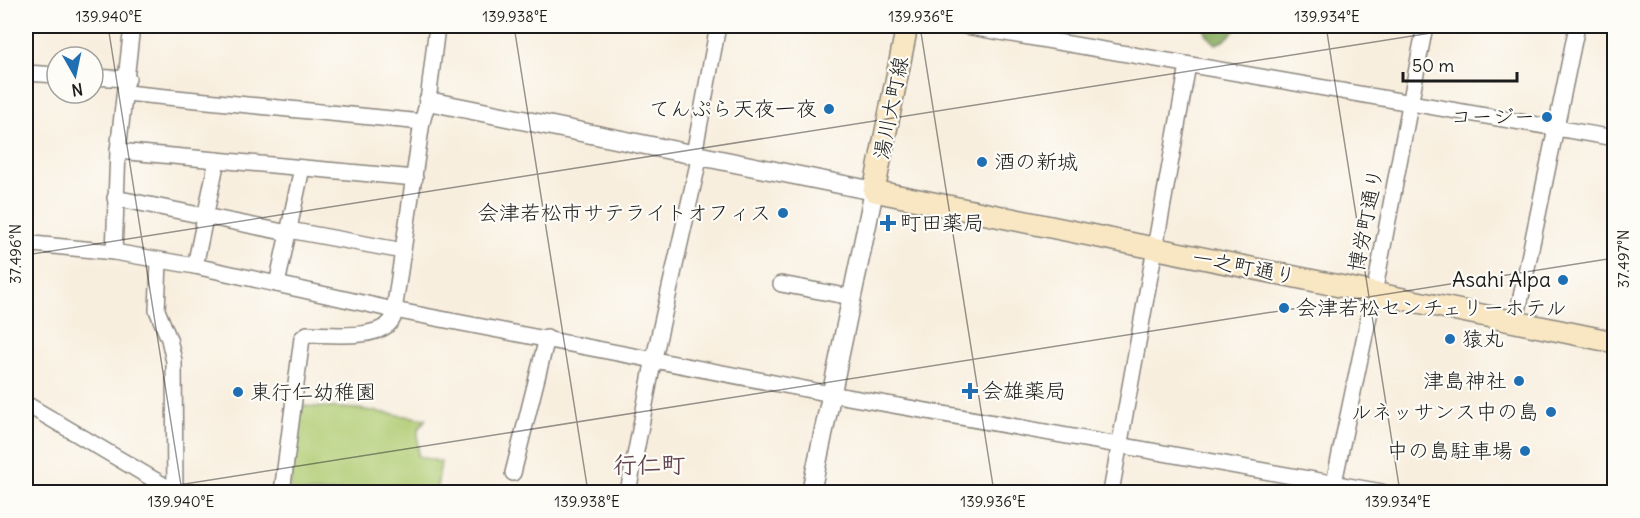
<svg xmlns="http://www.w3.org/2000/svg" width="1640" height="518" font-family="Delius,'Klee One',sans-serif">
	<rect width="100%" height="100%" fill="#fdfcf7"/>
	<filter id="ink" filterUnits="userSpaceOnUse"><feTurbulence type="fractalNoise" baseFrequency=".0167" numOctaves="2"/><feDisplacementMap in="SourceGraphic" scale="12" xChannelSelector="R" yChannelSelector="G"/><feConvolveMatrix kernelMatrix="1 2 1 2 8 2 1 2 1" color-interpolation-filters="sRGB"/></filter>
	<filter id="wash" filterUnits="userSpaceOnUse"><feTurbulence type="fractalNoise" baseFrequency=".008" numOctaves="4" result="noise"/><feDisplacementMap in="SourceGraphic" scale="24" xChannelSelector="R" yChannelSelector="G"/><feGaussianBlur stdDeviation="1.35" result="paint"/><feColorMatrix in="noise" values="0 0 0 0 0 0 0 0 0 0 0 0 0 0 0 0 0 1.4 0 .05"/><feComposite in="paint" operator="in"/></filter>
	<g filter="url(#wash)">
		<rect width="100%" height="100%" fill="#f8eede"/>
		<!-- green -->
		<path fill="#afcb71" stroke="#667446" stroke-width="1.5" d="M301,406l57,3 68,10 -8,10v27l23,6 -5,30h-147z"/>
		<!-- forest -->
		<path fill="#8baf63" stroke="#546640" stroke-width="1.5" d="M1203,26h36l-14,14 -9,4 -9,-9z"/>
	</g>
	<g filter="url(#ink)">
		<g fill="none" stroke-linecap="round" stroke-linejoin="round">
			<!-- minor casing -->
			<g stroke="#8a857d" stroke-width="18">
				<g id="minor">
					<path d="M965,26l649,112"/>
					<path d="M26,73l31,2"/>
					<path d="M93,77l35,2"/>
					<path d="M126,93l296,29"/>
					<path d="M118,151l297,27"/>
					<path d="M694,154l24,-128"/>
					<path d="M115,198l173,35"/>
					<path d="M289,230l114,21"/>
					<path d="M33,244l81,8 81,14 199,44 437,84 551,98"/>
					<path d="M114,252l4,-101 14,-125"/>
					<path d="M159,262l-2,48 12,29 5,22 1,131"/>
					<path d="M195,266l22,-106"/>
					<path d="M277,284l25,-116"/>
					<path d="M781,284l70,13"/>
					<path d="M1516,321l61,-295"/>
					<path d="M26,404l149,88"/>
					<path d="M513,473l34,-135"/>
					<path d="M282,492l20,-154 5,-4c22,0 75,7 86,-16l29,-196 6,-21 9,-75"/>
					<path d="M628,492l26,-134 46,-203"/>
					<path d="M1111,492l77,-427"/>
					<path d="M1332,492l45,-214 48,-252"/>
				</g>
			</g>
			<!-- tertiary casing -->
			<g stroke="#8a857d" stroke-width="21">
				<path id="tertiary" d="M428,101l446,90 -63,301"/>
			</g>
			<!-- secondary casing -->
			<g stroke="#8a857d" stroke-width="24">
				<path id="secondary" d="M903,26l2,10 -31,155 740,151"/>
			</g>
			<!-- minor -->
			<use href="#minor" stroke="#fff" stroke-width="15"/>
			<!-- tertiary -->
			<use href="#tertiary" stroke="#fff" stroke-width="18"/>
			<!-- secondary -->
			<use href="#secondary" stroke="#f9e7c3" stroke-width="21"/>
		</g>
	</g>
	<!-- ticks -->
	<path fill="none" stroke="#1c1c1c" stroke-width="1.5" stroke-opacity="0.45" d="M108,26l74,466M514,26l74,466M920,26l74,466M1326,26l74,466M26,255l1449,-229M134,492l1480,-234"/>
	<!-- markers -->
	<g fill="#1f6fb2" stroke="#fdfcf7" stroke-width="2">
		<circle cx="829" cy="109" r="6"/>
		<circle cx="1547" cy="117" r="6"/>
		<circle cx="982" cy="162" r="6"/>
		<circle cx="783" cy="213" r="6"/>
		<path d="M885 214h6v6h6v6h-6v6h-6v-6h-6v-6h6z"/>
		<circle cx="1563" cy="280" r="6"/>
		<circle cx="1284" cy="308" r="6"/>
		<circle cx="1450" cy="339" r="6"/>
		<circle cx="1519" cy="381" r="6"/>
		<path d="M967 382h6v6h6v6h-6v6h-6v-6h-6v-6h6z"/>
		<circle cx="238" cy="392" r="6"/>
		<circle cx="1551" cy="412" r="6"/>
		<circle cx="1525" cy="451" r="6"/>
	</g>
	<g text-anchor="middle" stroke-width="4.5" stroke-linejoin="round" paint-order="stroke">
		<!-- street labels -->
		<g font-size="21" fill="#1c1c1c" stroke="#fdfcf7">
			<text transform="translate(891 108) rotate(-79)" y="7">湯川大町線</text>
			<text transform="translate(1366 220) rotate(-79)" y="7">博労町通り</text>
			<text transform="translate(1244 267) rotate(11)" y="7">一之町通り</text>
		</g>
		<!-- poi labels -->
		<g font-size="21" fill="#1c1c1c" stroke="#fdfcf7" text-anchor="end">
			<text x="817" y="116">てんぷら天夜一夜</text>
			<text x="1535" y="124">コージー</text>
			<text x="994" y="169" text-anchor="start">酒の新城</text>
			<text x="771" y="220">会津若松市サテライトオフィス</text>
			<text x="900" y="230" text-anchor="start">町田薬局</text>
			<text x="1551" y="287">Asahi Alpa</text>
			<text x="1296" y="315" text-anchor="start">会津若松センチェリーホテル</text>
			<text x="1462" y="346" text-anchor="start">猿丸</text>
			<text x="1507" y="388">津島神社</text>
			<text x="982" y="398" text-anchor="start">会雄薬局</text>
			<text x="250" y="399" text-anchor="start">東行仁幼稚園</text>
			<text x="1539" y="419">ルネッサンス中の島</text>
			<text x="1513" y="458">中の島駐車場</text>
		</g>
		<!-- quarter labels -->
		<g font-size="24" font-weight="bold" fill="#624552" stroke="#fdfcf7">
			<text x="649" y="473">行仁町</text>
		</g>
	</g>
	<!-- margin -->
	<rect width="1640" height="518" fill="none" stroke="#fdfcf7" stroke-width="66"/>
	<!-- north arrow -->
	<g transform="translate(75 75) rotate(171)"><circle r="28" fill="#fdfcf7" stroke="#a3a29f" stroke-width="1.5"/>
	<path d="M0-4.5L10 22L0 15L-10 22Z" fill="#1f6fb2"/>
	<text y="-9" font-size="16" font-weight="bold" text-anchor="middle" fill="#1c1c1c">N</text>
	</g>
	<!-- scale -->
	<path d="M1403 72v9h114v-9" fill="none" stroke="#1c1c1c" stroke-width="3"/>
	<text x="1412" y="72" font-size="18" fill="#1c1c1c" stroke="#fdfcf7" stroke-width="4.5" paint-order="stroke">50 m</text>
	<rect x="33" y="33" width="1574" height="452" fill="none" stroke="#1c1c1c" stroke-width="2"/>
	<g font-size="15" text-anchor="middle" fill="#1c1c1c">
		<text x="109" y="22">139.940°E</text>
		<text x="515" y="22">139.938°E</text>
		<text x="921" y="22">139.936°E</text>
		<text x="1327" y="22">139.934°E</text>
		<text transform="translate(16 254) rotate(-90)" y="5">37.496°N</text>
		<text transform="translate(1624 259) rotate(-90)" y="5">37.497°N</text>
		<text x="181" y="507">139.940°E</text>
		<text x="587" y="507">139.938°E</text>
		<text x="993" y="507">139.936°E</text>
		<text x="1398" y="507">139.934°E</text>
	</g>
</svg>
